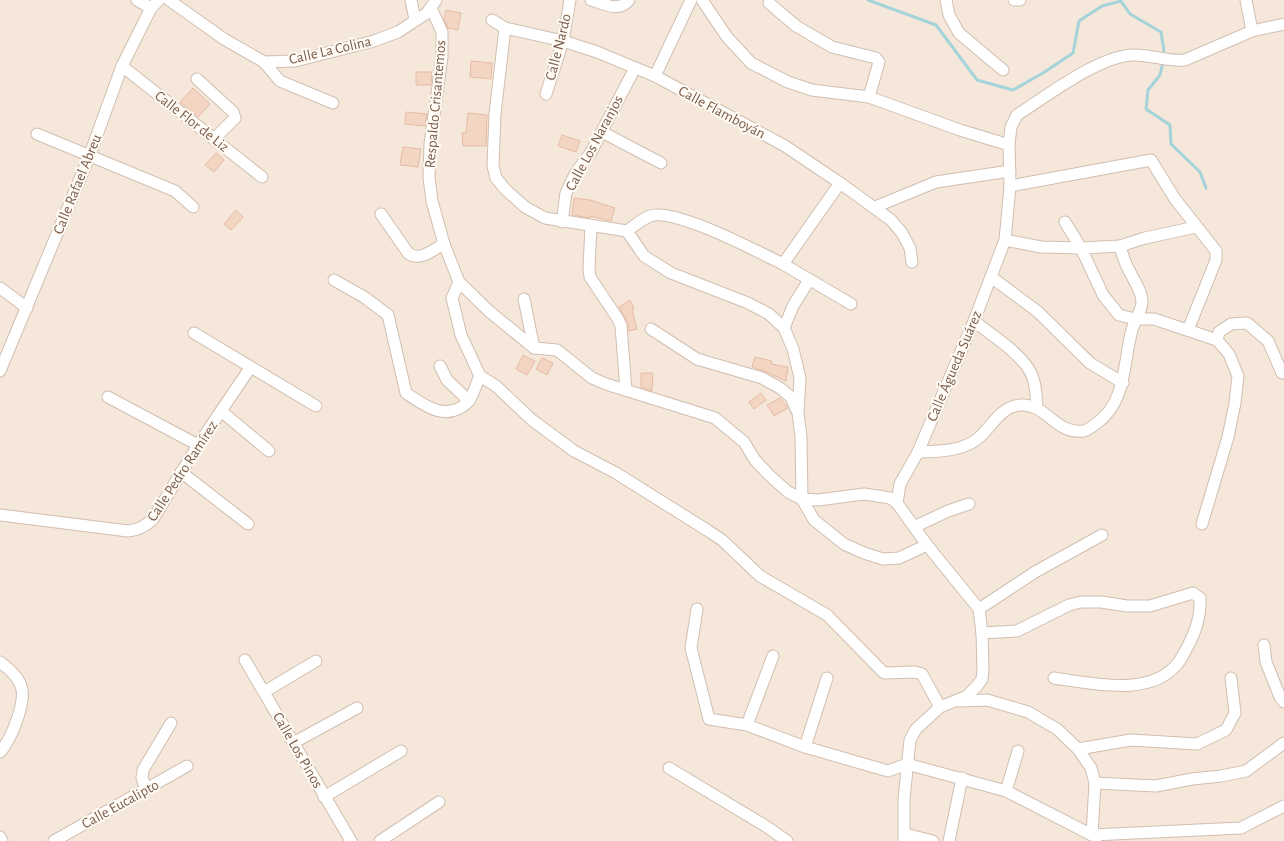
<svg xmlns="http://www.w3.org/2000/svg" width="1284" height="841" font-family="'Alegreya Sans',sans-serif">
	<rect width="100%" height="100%" fill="#fdf6ec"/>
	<!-- residential -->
	<rect fill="#f5e8da" x="0" y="0" width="1284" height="841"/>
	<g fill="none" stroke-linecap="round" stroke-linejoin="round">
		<!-- stream -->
		<g stroke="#a5d3da" stroke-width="3">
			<path d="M868,0l68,25 41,55 36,10 30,-17 30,-20 6,-32 23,-15 19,-5 9,13 31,18 3,19v5"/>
			<path d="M1163,62l-3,13 -12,15 -2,19 24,16 1,19 29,28 6,16"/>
		</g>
	</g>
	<!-- building -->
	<g fill="#f3d5c3" stroke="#e6bba3">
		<path d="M446,10l15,3 -3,17 -10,-2 -4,-9z"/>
		<path d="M471,61l21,2 -1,16 -21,-2z"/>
		<path d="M416,72h16l-1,13h-15z"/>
		<path d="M193,88l17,16 -12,13 -18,-15z"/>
		<path d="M406,112l21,2 -2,12 -20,-2z"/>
		<path d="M468,113l19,2 -1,31h-23l-1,-13h4z"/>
		<path d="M562,135l18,6 -4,11 -18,-6z"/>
		<path d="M403,147l18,2 -3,18 -18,-2z"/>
		<path d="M216,153l8,7 -10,12 -9,-7z"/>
		<path d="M574,198l16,2 25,8 -4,13 -21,-5v2l-18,-3z"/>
		<path d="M236,210l7,7 -12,13 -7,-6z"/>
		<path d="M630,300l4,9 -2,1 5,19 -8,2 -1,-8 -9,-16z"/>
		<path d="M523,355l12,6 -8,14 -11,-6z"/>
		<path d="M755,357l17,4 -1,3 17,3 -2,14 -22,-10 -12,-4z"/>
		<path d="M542,358l11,5 -6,12 -11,-6z"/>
		<path d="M641,373h12l-1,18 -11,-4z"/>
		<path d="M761,393l5,7 -12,9 -5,-7z"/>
		<path d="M780,398l8,10 -14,8 -7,-11z"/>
	</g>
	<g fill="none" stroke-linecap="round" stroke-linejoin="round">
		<!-- minor casing -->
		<g stroke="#d1beb0" stroke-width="13">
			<g id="minor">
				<path d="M137,0l14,8"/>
				<path d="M169,0l55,39 40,23 31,-1 79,-20 24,-9 29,-19 9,-13"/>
				<path d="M411,0l4,20"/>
				<path d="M591,0c14,4 28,13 38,0"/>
				<path d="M702,0l25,37 24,26 37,19 24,8 57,7 91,33 49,15"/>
				<path d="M946,0l3,15 10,18 44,37"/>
				<path d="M1014,0h6"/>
				<path d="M1246,0l6,31"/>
				<path d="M769,3l27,23 36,21 44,11 3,4 -10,35"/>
				<path d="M431,8l11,24v25l-12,87 -1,34 3,23 12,43 15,38 31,30 44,36 23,2 35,28 14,6 109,34 29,24 11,18 14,15 19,17 14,7 16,1 46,-6 26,4 7,5"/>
				<path d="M492,20l13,8 58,13 34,11 58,24 130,70 55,37 51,37 11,13 8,15 2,14"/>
				<path d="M505,28l-10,86 -2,52 3,12 9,11 20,18 20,11 82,13c7,-5 15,-12 23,-15 24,-9 108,36 133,48l57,-81"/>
				<path d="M264,62l16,19 53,22"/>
				<path d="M122,66l140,111"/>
				<path d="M655,76l36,-76"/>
				<path d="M197,79l36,33 2,6 -21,21"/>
				<path d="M546,94l17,-53 7,-41"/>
				<path d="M602,132l59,31"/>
				<path d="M37,134l138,57 18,16"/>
				<path d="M1010,186l141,-26 24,39 41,52v9l-28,70"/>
				<path d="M875,207l61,-25 74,-11"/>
				<path d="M381,214l27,39c12,9 24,-3 36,-9"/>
				<path d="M562,222l4,-29 9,-19 16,-22 44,-84"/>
				<path d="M1065,222l16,26 22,47 16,20 16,4h19l63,21 12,14 9,22 -3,27 -7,34 -26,87"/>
				<path d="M591,226l-2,42 1,9 28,42 3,7 5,64"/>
				<path d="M627,231l17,25 27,17 77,30 21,11 15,14 9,21 7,29 -2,35 3,24 1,62 12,21 30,24 20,9 19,6 16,-1 28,-13"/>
				<path d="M1005,240l36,7 40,1 39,-2 25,-8 51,-11"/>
				<path d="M783,264l68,40"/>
				<path d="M991,277l46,34 53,52 33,20"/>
				<path d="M334,280l30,17 24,18 18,78c20,14 41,29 62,9 5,-6 8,-18 12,-26"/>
				<path d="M459,282l-7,16 9,37 19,41 16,10 36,34 42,31 42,22 91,57 15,10 38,36 67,39 57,58 31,-1 7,2 18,33"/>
				<path d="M0,288l27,20"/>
				<path d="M524,299l10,49"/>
				<path d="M974,321c17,14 41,28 54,47 8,12 8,26 9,39"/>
				<path d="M784,328l9,-22 16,-26"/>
				<path d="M651,329l46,30 65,19 18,10 11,9 5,12"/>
				<path d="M194,333l122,73"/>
				<path d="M1217,340l2,-8 12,-8 16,-1 21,18 14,32"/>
				<path d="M440,366l7,14 22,21"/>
				<path d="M0,371l89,-214 33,-91 29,-58 8,-8"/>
				<path d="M108,397l90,48"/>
				<path d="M221,411l48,40"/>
				<path d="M918,452c19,-1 41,0 58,-12 15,-11 23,-33 44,-35 27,-2 35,30 64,26 4,-1 9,-5 13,-8 30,-22 26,-61 35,-93 2,-8 10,-20 10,-28 0,-13 -12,-27 -16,-38 -3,-6 -4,-12 -6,-18"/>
				<path d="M181,472l67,52"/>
				<path d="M0,515l128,16c11,-1 17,-5 25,-12l45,-74 52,-77"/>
				<path d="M914,527l34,-16 21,-7"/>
				<path d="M697,609l-6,39 18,71 38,6 58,22 83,24 19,-7"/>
				<path d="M979,609l56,-37 67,-37"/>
				<path d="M982,633l35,-2 52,-26 12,-3h20l26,4h23l43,-13 7,5c1,18 -4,32 -12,48 -3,5 -6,12 -10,17 -27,35 -86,20 -124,15"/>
				<path d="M1264,645l2,17 14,35 4,5"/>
				<path d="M245,660l106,181"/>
				<path d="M0,662c8,6 18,14 21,24 6,15 -10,54 -21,66"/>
				<path d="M264,692l52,-31"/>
				<path d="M959,701l28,-1 41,12 29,17 21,20 13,19 4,15 61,3 36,-7 29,-3 25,-5 38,-28"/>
				<path d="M747,725l26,-69"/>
				<path d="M293,743l64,-35"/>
				<path d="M805,747l22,-69"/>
				<path d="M1078,749l53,-9 66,4 29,-14 9,-17 -4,-35"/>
				<path d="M907,764l99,27 86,44 6,1"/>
				<path d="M669,768l98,59 20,14"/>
				<path d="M1095,783l-3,52 149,-7 43,-22"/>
				<path d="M146,789l-4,-11 1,-8 28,-47"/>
				<path d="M1006,791l12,-40"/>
				<path d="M324,797l77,-46"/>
				<path d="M905,834l28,7"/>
				<path d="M0,837l2,4"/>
				<path d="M54,841l133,-75"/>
				<path d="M380,841l59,-39"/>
				<path d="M904,841v-42l6,-59 6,-11 24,-22 27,-11 10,-10 5,-7 1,-10 -1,-36 -3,-24 -52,-64 -30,-42 3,-19 18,-32 56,-131 31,-81 5,-54 -1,-41 2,-18 6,-12c30,-19 80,-58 115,-60 18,-1 35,7 53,5l67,-29 32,-7"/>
				<path d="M949,841l13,-63"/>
			</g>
		</g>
		<!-- minor -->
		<use href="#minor" stroke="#fff" stroke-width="11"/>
	</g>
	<g text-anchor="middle" stroke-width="4" stroke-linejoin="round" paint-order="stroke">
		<!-- street labels -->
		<g font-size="15" fill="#7a5c4d" stroke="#fffaf3">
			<text transform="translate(558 47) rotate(-76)" y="5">Calle Nardo</text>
			<text transform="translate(330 50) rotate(-13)" y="5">Calle La Colina</text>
			<text transform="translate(435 104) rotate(-85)" y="5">Respaldo Crisantemos</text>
			<text transform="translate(722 112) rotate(28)" y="5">Calle Flamboyán</text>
			<text transform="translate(192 121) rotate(38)" y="5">Calle Flor de Liz</text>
			<text transform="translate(594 143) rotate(-62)" y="5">Calle Los Naranjos</text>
			<text transform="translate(77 184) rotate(-68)" y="5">Calle Rafael Abreu</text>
			<text transform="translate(954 366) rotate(-67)" y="5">Calle Águeda Suárez</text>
			<text transform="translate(182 471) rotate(-57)" y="5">Calle Pedro Ramírez</text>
			<text transform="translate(298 750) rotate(60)" y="5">Calle Los Pinos</text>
			<text transform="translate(120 804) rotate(-29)" y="5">Calle Eucalipto</text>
		</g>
	</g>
</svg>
